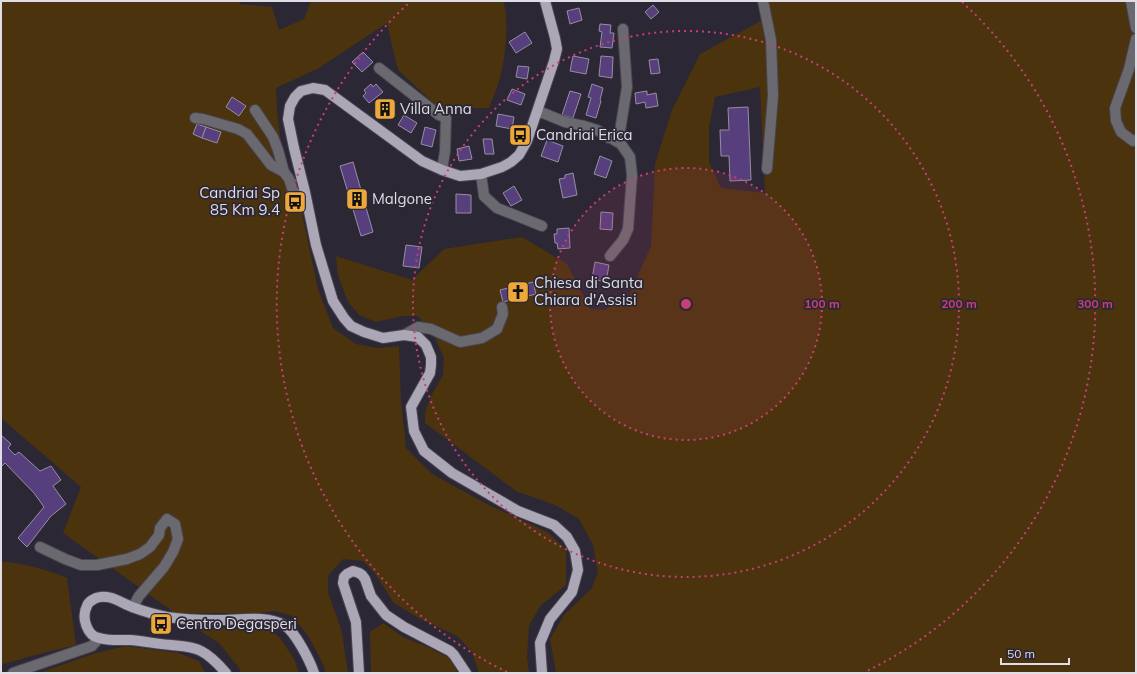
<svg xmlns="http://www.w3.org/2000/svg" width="1137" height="674" font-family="Mulish,sans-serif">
	<rect width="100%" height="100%" fill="#2c2734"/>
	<!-- green -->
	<g fill="#4b330d" fill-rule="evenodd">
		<path d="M1,1h239v3l32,3 7,23 25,-11 7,-18h192c7,18 2,59 -3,77 -3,10 -7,20 -11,30l-49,1 -41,-38 -3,-8 -9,-40 -68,45 -43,20 1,23 5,40 15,39 21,99 15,39 23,16 22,4 21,-2 2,55 5,47 26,26 55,30 62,29 17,17v35l-26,21 -11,20 -2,30 2,17h-50l-7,-21 -15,-16 -40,-19 -23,-14 -20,-31 -11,-11 -20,-2 -15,17v16l14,40 6,41h-22l-4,-11 -13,-25 -17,-21 -18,-5 -15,2h-84l-112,-80 18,-46 -80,-69z"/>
		<path d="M769,1h367v672h-580l-6,-34 14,-24 27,-26 7,-16 -5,-28 -14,-26 -24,-14 -39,-14 -91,-68v-11l6,-16 12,-21 1,-17 -9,-20 -17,-22h-14l-28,6 -17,-7 -11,-13 -10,-26 -2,-20 76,24 32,-31 78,-12 45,27 23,45 14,1 25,-14 22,-50 4,-82 17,-54 28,-56 68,-37zM760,87l5,106 -44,-5 -12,-26v-35l6,-30z"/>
		<path d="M1,561c23,3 45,8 66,17l9,67 -45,11 -30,9z"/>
		<path d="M383,623l20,14 27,11 19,10 9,15h-87l-1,-41z"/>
		<path d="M266,626l15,13 13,20 5,14h-58l-2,-5 -20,-25 -22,-14z"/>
		<path d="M125,646l53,7 21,8 6,12h-166l54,-19z"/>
	</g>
	<!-- building -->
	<g fill="#573e7d" stroke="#958fa0">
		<path d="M653,5l6,7 -8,7 -6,-7z"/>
		<path d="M579,8l3,12 -12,4 -3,-13z"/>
		<path d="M600,24l11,1 -1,8h4l-2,15 -12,-1 2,-15 -3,-1z"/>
		<path d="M525,32l7,11 -16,10 -7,-11z"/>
		<path d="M363,52l10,10 -11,10 -10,-10z"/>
		<path d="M573,56l16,3 -3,15 -16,-3z"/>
		<path d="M601,56l12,1 -1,21 -13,-2z"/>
		<path d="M658,59l2,14 -9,1 -2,-14z"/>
		<path d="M518,66l11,1 -2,12 -11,-2z"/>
		<path d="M371,84l2,3 3,-3 7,8 -14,11 -6,-7 3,-3 -2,-3z"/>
		<path d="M592,84l11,4 -3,12 1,1 -5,17 -10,-3 5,-17 -3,-1z"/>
		<path d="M512,89l13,5 -4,11 -14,-5z"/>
		<path d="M570,91l11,3 -8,24 -11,-3z"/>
		<path d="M647,91v4l9,-2 2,13 -12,2 -1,-6 -9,2 -1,-11z"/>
		<path d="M232,97l14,9 -7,10 -13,-9z"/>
		<path d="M383,101l10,7 -7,9 -9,-6z"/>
		<path d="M748,107l3,73 -21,1 -1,-25h-8l-1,-26h9l-1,-22z"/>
		<path d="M498,114l16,3 -2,12 -16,-3z"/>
		<path d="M404,115l13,8 -6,10 -13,-8z"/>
		<path d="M197,124l9,3 -4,11 -9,-4z"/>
		<path d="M206,127l15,5 -4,11 -15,-5z"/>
		<path d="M425,127l11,3 -4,17 -11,-3z"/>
		<path d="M483,139h9l2,15h-9z"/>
		<path d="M547,140l16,6 -5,16 -17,-6z"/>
		<path d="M469,146l3,13 -13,2 -2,-12z"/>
		<path d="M600,156l12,5 -6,17 -12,-4z"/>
		<path d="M353,162l20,70 -12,4 -21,-70z"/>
		<path d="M573,173l4,22 -14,3 -4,-19 6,-1v-3z"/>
		<path d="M514,186l8,14 -11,6 -8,-13z"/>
		<path d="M456,194l15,1v18h-15z"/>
		<path d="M601,212l12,1 -1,17 -12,-1z"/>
		<path d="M569,228l1,20 -12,1 -1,-6h-2l-1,-9h3v-5z"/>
		<path d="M406,245l16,2 -3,21 -16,-2z"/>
		<path d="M595,262l14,3 -3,17 -14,-3z"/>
		<path d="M533,282l3,12 -33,8 -3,-12z"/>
		<path d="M1,435l10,9 -3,4 7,7 4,-3 21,19 11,-5 10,14 -8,6 13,18 -15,12 -24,31 -9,-9 26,-31 -10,-14 -29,-30 -4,4z"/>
	</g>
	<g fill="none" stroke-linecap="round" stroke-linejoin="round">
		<!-- minor casing -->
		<g stroke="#494450" stroke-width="12">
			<g id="minor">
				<path d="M763,1l8,39 2,56 -6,73"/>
				<path d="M1131,1l5,27"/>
				<path d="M1136,39l-7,30 -14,39 1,13 5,11 12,9 3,-1"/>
				<path d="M379,68l60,47 7,3 -1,33 -3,19"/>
				<path d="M255,110l18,27 5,13 6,22"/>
				<path d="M537,113h6l22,9 19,4 13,4 24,14 9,13 2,18 -4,54 -5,11 -13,16"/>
				<path d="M195,118l8,1 35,10 9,5 24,31 13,7 5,7 4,12 14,12"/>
				<path d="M609,138l11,-7 7,-44 -4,-58"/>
				<path d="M481,174l3,22 13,12 45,18"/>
				<path d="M404,335l14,-8 13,2 29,13 22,-4 15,-9 6,-15 -1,-7"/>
				<path d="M40,547l25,12 16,6h16l30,-6 13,-5 10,-7 9,-12 1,-7 7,-9 8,5 3,15 -5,13 -9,15 -25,29 -6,11"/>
				<path d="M13,673l79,-27 7,-8"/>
			</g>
		</g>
		<!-- major casing -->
		<g stroke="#494450" stroke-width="12">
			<g id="major">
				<path d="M226,673c-6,-7 -17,-18 -25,-22 -9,-5 -20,-5 -30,-6 -14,-1 -28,-4 -41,-5 -10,0 -21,1 -31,-2 -12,-2 -18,-21 -12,-32 1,-4 5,-6 9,-8 13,-5 25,5 36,9 11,4 24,8 35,10 14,2 32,3 46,3 21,1 52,-6 71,5 11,6 26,36 30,48"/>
				<path d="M359,673l-3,-51 -13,-39 1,-6 3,-3 6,-3 6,2 3,2 3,4 6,17 15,19 18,12 46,24 4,4 12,18"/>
				<path d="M542,673l-2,-30 10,-24 22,-27 6,-22 -3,-19 -8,-14 -13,-12 -36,-14 -66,-38 -28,-22 -10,-20 -3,-24 19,-34 1,-8v-8l-5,-12 -8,-8 -14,-2 -21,3 -19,-6 -13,-6 -7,-8 -11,-17 -17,-56 -11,-53 -11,-44 -6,-29 2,-13 5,-9 6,-6 12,-3 12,2 97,71 20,9 18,6 21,-2 21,-7 9,-5 8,-7 8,-14 27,-80 3,-12 -2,-11 -10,-37"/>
			</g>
		</g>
		<!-- minor -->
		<use href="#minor" stroke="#6b6970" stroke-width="10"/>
		<!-- major -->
		<use href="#major" stroke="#aca7b6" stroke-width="10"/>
	</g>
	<!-- distance rings -->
	<circle cx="686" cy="304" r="136" fill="#c83f77" fill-opacity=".12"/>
	<g fill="none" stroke="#c83f77" stroke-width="2" stroke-dasharray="2 4">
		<circle cx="686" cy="304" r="136"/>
		<circle cx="686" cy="304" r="273"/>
		<path d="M507 672A409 409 0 0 1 410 2M962 2A409 409 0 0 1 865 672"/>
	</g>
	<!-- icons -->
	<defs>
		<g id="building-square" transform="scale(1.15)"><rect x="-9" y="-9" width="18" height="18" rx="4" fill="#eda83b" stroke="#2c2734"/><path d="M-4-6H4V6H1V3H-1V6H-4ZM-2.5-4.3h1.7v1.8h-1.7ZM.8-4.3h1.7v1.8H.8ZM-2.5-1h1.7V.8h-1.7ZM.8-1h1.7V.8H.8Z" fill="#111"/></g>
		<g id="bus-square" transform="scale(1.15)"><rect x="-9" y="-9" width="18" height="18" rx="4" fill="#eda83b" stroke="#2c2734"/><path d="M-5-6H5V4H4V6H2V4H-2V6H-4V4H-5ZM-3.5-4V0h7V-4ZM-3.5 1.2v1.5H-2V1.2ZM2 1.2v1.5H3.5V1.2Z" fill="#111"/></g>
		<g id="church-square" transform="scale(1.15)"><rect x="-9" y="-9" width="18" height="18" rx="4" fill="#eda83b" stroke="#2c2734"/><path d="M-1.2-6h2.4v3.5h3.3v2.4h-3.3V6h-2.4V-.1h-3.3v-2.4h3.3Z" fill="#111"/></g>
	</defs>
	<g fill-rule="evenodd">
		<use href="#building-square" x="385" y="109"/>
		<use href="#bus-square" x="520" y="135"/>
		<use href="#building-square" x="357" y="199"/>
		<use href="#bus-square" x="295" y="202"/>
		<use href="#church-square" x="518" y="292"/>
		<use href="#bus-square" x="161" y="624"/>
	</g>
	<g text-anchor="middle" stroke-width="3.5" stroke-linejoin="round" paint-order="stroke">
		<!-- poi labels -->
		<g font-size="15" fill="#dfdde6" stroke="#2c2734" text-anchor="start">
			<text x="400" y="114">Villa Anna</text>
			<text x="536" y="140">Candriai Erica</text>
			<text x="280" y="198" text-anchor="end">Candriai Sp<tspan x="280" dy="17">85 Km 9.4</tspan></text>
			<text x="372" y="204">Malgone</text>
			<text x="534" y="288">Chiesa di Santa<tspan x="534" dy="17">Chiara d'Assisi</tspan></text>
			<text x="176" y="629">Centro Degasperi</text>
		</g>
	</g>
	<circle cx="686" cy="304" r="6" fill="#c83f77" stroke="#2c2734" stroke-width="2"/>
	<g font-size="12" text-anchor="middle" font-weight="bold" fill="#c83f77" stroke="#2c2734" stroke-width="3.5" stroke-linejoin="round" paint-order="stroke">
		<text x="822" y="308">100 m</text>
		<text x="959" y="308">200 m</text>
		<text x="1095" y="308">300 m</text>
	</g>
	<!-- border -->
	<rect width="1137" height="674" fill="none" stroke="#dfdde6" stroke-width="4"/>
	<!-- scale -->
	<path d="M1001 658v6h68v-6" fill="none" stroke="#dfdde6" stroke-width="2"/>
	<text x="1007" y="658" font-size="12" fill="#dfdde6" stroke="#2c2734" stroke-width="3" paint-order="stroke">50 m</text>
</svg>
